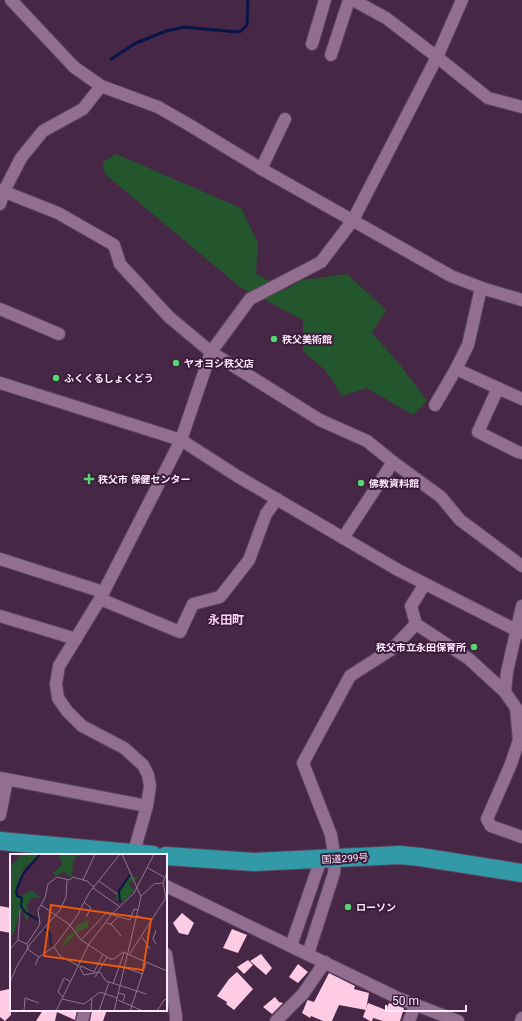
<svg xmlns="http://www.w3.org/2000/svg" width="522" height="1021" font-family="Roboto,'Noto Sans JP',sans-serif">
	<rect width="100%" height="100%" fill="#462745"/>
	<!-- green -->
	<path fill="#24562d" d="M116,154l125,54 17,35 -2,31 30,16 16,-10 45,-6 39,36 -14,23 29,33 26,35 -14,14 -46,-27 -25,8 -16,-25 -23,-20v-31l-63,-33 -135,-113 -2,-12z"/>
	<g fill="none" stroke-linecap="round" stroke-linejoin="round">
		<!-- stream -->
		<path stroke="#09154a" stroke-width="3" d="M111,59l25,-16 30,-12 18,-4 53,5 4,-1 6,-6 1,-25"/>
	</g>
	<!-- building -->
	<g fill="#fdcbe3">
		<path d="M0,906l11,2v25l-11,-2z"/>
		<path d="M182,913l12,10 -6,12 -9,-2 -6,-10z"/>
		<path d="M232,929l15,6 -9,18 -15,-5z"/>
		<path d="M261,954l11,14 -6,7 -16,-14z"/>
		<path d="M248,960l5,5 -9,9 -7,-7z"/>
		<path d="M298,964l10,8 -10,11 -9,-6z"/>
		<path d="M237,972l16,17 -19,21 -8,-6 1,-2 -10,-6 12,-17z"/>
		<path d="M329,973l26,13 -1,3 15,4 -3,17 -27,-5 -7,16h-9l-12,-5 -1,2 -8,-5 5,-12 1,-1 6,2z"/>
		<path d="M9,989l2,26 -6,6 -5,-4v-26z"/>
		<path d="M275,997l4,5 4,1 -11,11 -9,-7z"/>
		<path d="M368,1003l18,7 3,-7 15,5 -4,13h-17l-10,-3 -1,3h-2l-7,-4z"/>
		<path d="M43,1010h34l-2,10 -18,-8 -2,9h-19z"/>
		<path d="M92,1010h15l-4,11h-13z"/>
	</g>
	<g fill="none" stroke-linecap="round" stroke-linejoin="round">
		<!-- minor casing -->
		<g stroke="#5d435d" stroke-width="14">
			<g id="minor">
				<path d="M11,0l63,67 27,19 57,21 33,19 74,45 186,105 34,13 37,11"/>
				<path d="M353,0l33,18 51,39 51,41 34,9"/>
				<path d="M312,44l13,-44"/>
				<path d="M331,55l18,-55"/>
				<path d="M261,169l24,-50"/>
				<path d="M0,190l58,23 56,32 6,19 49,53 42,35 109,68 47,21 26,21 48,35 19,23 62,46"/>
				<path d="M0,204l4,-13 17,-33 22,-27 40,-22 18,-23"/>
				<path d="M0,309l59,25"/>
				<path d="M456,369l66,30"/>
				<path d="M0,383l181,57 56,36 161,94 124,63"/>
				<path d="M498,388l-20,44 40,20 4,1"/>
				<path d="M435,405l21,-36 12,-24 13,-57"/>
				<path d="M343,538l50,-76"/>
				<path d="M0,559l103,33"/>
				<path d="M425,584l-14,22 5,18 53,35 36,33"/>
				<path d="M100,599l80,33 13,-28 27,-7 29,-37 17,-46 11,-15"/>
				<path d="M522,606l-15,66 -2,20 11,16 3,32 -8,24 -24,55 4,7 31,11"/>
				<path d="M0,616l76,23"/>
				<path d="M0,778l147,28"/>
				<path d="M0,815l7,-35"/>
				<path d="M133,855l14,-49 3,-20 -2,-11 -5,-10 -19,-17 -42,-22 -15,-15 -9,-13 -2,-14 3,-18 41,-67 81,-159 30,-88 39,-53 71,-37 32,-42 84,-163 25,-57"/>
				<path d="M166,886l232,112 60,23"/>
				<path d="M291,946l30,-87"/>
				<path d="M166,954l10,62v5"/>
				<path d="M308,954l26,-81 1,-14 -4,-24 -28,-72 47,-87 42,-27 24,-25"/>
				<path d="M82,1021l3,-11"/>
				<path d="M276,1021l27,-27 22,-32"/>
				<path d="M409,1021l6,-16"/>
				<path d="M521,1021l1,-3"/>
			</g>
		</g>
		<!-- highway casing -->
		<g stroke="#5d435d" stroke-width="20">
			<g id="highway">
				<path d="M0,841l153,14"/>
				<path d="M166,856l88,6 146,-7 20,2 102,16"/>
			</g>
		</g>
		<!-- minor -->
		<use href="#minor" stroke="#926f90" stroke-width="12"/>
		<!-- highway -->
		<use href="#highway" stroke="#3299a7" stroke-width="18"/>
	</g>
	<!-- markers -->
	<g fill="#56d671" stroke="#3b1d3b" stroke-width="1.5">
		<circle cx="274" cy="339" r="4"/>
		<circle cx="176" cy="363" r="4"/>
		<circle cx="56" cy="378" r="4"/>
		<path d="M87 473h4v4h4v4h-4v4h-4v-4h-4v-4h4z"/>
		<circle cx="361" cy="483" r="4"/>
		<circle cx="474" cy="647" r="4"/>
		<circle cx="348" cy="907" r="4"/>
	</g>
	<g text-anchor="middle" stroke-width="4" stroke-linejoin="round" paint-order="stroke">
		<!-- poi labels -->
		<g font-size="10" font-weight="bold" fill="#fde9fc" stroke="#3b1d3b" text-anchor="start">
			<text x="282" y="343">秩父美術館</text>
			<text x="184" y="367">ヤオヨシ秩父店</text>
			<text x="64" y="382">ふくくるしょくどう</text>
			<text x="98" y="483">秩父市 保健センター</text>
			<text x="369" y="487">佛教資料館</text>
			<text x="466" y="651" text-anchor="end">秩父市立永田保育所</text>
			<text x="356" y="911">ローソン</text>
		</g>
		<!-- street labels -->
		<g font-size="10" fill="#fde9fc" stroke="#3b1d3b">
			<text transform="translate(345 858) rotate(-3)" y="4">国道299号</text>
		</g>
		<!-- quarter labels -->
		<g font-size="12" font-weight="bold" fill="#f5cef3" stroke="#3b1d3b">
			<text x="226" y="624">永田町</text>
		</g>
	</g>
	<!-- overview -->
	<g transform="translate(10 854)">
		<rect width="157" height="157" fill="#462745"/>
		<path d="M12,0h20l-17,13 -8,16 -1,13 2,2 13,-8 10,7 -10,1 -4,8 2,8 -2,8 -4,-10 -3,-2 -6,24 -4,3v-70zM49,0h21l-6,5 -3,19 -7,-6 -9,4 -2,-3 9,-8zM120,22l8,2 -9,6 5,6 -9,11 -9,-1v-5zM79,66l-2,8 -8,3 -18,17 7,-13 8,-3 -1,-6z" fill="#24562d"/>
		<path fill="none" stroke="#09154a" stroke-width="2" d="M110,48l-1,-11 11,-16M28,66l-13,-8 -4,-6 1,-8 -5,-2 -1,-5 7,-17 17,-20M34,75l6,4 1,13"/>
		<path fill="none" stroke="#8f758e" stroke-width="1" d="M138,14l16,9M73,26l12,-26M89,27l18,13M83,34l27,19M131,42l13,-12 9,-1M156,44l-3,-15 4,-11M74,48l7,6 -5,9M31,51l29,20 11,15 29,19h4l9,-7 44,19M10,56l-2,30 9,4M127,62l15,4M97,69l4,1 7,-7M101,70l10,12M132,83l8,12M71,86l25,-27 24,7 4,-11 4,1M146,90l-3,-5 3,-9M44,93l6,9 19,10M0,95l8,-9M17,95l12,8M18,95l-1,-5 13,-20 -2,-14 7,-12 3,-14 9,-7 13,3 3,-3 14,4 7,6M119,101l38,-59M25,111l4,-8 15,-10 23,-31 12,-23 31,-39M110,112l23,8M70,114l1,-2 13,6 9,-18M70,114l4,7 16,-3M90,118l6,9 40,13M85,123l12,-20M0,128l7,-16 14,-23 29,-33 6,-13 1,-18M103,130l11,-31M109,139l6,2 -2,6M53,143l-5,-5 6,-14 7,4M52,145l22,5 16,-12 17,6M108,146l25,11M14,157l1,-13 14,5M46,157l33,-67 23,-30 22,-21 20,-39M81,157l1,-12M89,157l10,-29M104,157l27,-114 -19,-43M120,157l16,-48M147,157l7,-11 3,-1"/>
		<path fill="#e8590c" fill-opacity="0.15" stroke="#e8590c" stroke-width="2" d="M41,51l100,14 -8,51 -99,-14z"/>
		<rect width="157" height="157" fill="none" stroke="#fde9fc" stroke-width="2"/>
	</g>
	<!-- scale -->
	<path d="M386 1005v6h80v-6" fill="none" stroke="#fde9fc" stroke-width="2"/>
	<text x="392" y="1005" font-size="12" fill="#fde9fc" stroke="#3b1d3b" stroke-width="3" paint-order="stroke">50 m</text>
</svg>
